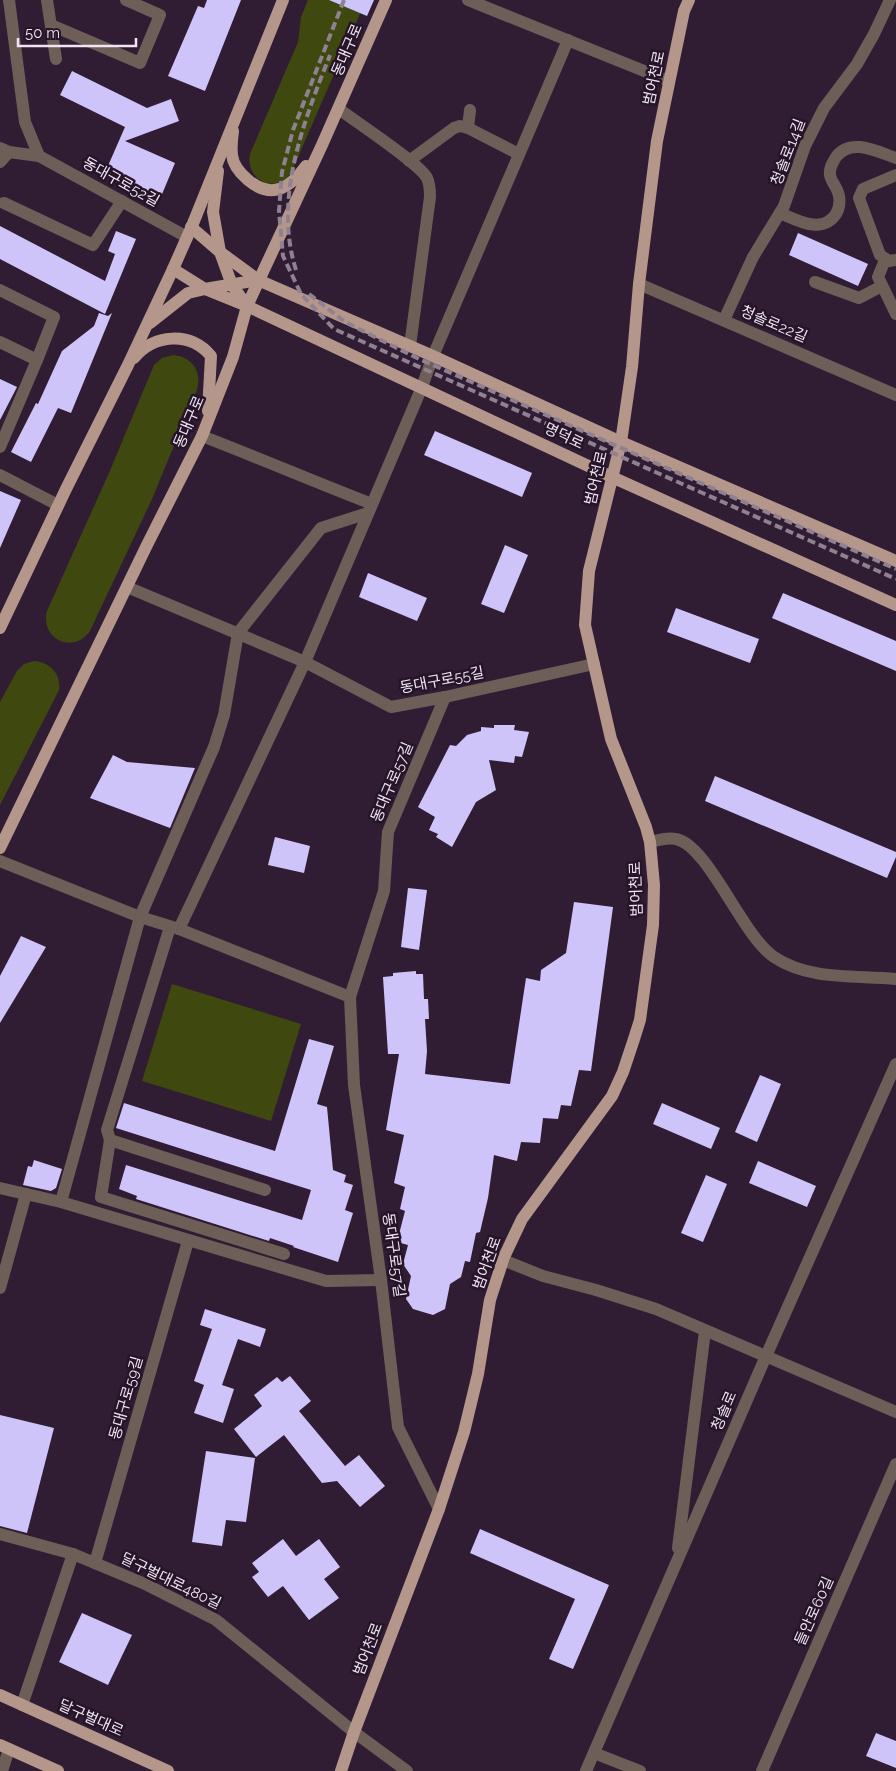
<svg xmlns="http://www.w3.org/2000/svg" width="896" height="1771" font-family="Raleway,'Noto Sans KR',sans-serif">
	<rect width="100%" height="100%" fill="#301d33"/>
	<!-- green -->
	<g fill="#3f490f">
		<path d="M308,0h58l-74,171c-14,24 -47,11 -42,-17l48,-112 3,-25z"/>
		<path d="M173,355c21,2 30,19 23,37l-44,107 -62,132c-17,24 -50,8 -43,-20l62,-138 45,-108 8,-7z"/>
		<path d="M34,661c16,1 27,13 25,29l-59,115v-103l17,-31 7,-7z"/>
		<path d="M172,984l129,40 -30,97 -129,-40z"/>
	</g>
	<!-- building -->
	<g fill="#cfc4fa">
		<path d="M207,0h34l-36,91 -37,-15 30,-70 6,2z"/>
		<path d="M329,0h45l-7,16z"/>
		<path d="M72,71l75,37 24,-9 8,22 -54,20 50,22 -15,36 -56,-24 21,-48 -65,-32z"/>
		<path d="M0,226l105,55 10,-27 -7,-3 8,-20 20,8 -31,75 -105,-55z"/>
		<path d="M798,233l70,31 -10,22 -69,-31z"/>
		<path d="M99,313l9,3 4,-3 -41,100 -13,-5 -27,54 -20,-10 25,-49 2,1 24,-53 32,-25z"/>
		<path d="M0,379l17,8 -17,33z"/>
		<path d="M435,431l97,42 -10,24 -98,-42z"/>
		<path d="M0,491l21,9 -21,48z"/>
		<path d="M505,545l23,10 -24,58 -23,-9z"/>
		<path d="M368,573l59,25 -10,23 -58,-24z"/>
		<path d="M783,593l113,48v30l-124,-53z"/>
		<path d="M676,608l83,31 -9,24 -83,-31z"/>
		<path d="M494,725h21l-1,5 15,2 -7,25 -7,-1 -1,7 -25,-3 7,30 -20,12 -24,45 -16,-10 2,-3 -9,-4 6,-13 -17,-10 32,-62 6,1 11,-11 14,-4v-4l13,1z"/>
		<path d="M113,755l14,7 68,6 -25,60 -80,-30z"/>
		<path d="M715,776l181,76v5l-9,21 -182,-77z"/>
		<path d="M275,837l35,9 -6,27 -36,-8z"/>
		<path d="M408,888l19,2 -8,60 -18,-3z"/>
		<path d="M574,902l39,5 -22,164 -12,-1 -8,36 -10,-1 -3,14 -15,-1 -3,25 -19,-1 -4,19 -23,-6 -6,43 -8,34 -4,1 -6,29 -5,-1 -4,16 -11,7 -5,25 -12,6 -20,-6 -7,-10 5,-23 -8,-12 5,-19 -11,-3 8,-31 -5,-2 5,-22 -11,-4 10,-48 -18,-5 13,-76h-11l-5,-77 10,-1v-3l23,-2v3h7l1,25h4l1,20h-4l2,32 -2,23 85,10 16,-106 14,3 1,-11 25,-17z"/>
		<path d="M21,936l25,11 -46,76v-47z"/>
		<path d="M309,1039l25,7 -17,58 10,3 6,63 13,5 -2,7 9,3 -8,25 8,3 -15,49 -45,-15 1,-1 -24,-8 -1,3 -133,-42 1,-3 -18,-7 7,-24 176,55 9,-30 -195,-62 8,-25 151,48z"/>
		<path d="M760,1075l21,9 -24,58 -22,-10z"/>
		<path d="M662,1103l58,25 -9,21 -58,-25z"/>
		<path d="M34,1160l28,9 -6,19 -5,3 -28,-6 5,-19 4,1z"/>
		<path d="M758,1161l58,25 -9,21 -58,-24z"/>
		<path d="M706,1175l21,9 -24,58 -22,-9z"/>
		<path d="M205,1309l61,20 -6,18 -22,-8 -16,46 12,4 -11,34 -29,-10 10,-28 -10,-4 18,-52 -12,-4z"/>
		<path d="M290,1376l21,25 -12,10 46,55 14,-11 26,31 -25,21 -23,-26 -15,2 -38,-48 -28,22 -22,-28 28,-23 -8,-11 23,-18 5,5z"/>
		<path d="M0,1415l54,13 -27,105 -27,-7z"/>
		<path d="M206,1451l49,7 -9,64 -20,-2 -4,26 -30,-4z"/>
		<path d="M480,1529l129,56 -36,84 -24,-10 26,-60 -105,-46z"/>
		<path d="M283,1539l13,17 23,-17 21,28 -16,12 15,19 -30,22 -26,-34 -15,11 -16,-20 7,-5 -7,-9z"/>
		<path d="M82,1613l50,22 -24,50 -49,-23z"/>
		<path d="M876,1733l20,8v27l-30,-12z"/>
	</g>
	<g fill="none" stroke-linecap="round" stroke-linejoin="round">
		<!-- minor -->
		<g stroke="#6d5f58" stroke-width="12">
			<path d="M9,0l16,122 14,34"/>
			<path d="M47,0l9,59"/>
			<path d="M468,0l201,81"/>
			<path d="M51,25l89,38 20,-48 -34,-15"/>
			<path d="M339,109c17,13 80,54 88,69 3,6 3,13 3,19l-20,149"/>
			<path d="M468,128l2,-18"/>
			<path d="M0,148l9,4 30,4 148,81"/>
			<path d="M409,161l45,-33 6,-2 8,2 51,26"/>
			<path d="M0,162l9,-10"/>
			<path d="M896,175l-33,14 -4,9 21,57 9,6 7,-1"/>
			<path d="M4,203l89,42 29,-44"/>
			<path d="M780,213c17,7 42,22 56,1 3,-5 4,-12 3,-18 -1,-8 -8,-14 -9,-21 -1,-7 3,-13 6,-18 15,-20 42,-5 60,1"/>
			<path d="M885,260l-7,17 18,37"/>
			<path d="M815,282l44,16 23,-12"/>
			<path d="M639,284l257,111"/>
			<path d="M0,290l54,27 -17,43"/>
			<path d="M724,320l29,-63 31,-51 21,-60 19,-38 33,-44 17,-30 16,-34"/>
			<path d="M0,342l37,18 -37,87"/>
			<path d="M202,436c57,22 113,46 170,68"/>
			<path d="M0,475l58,30"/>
			<path d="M127,587l178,75 86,45 54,-10 149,-33"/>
			<path d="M650,842c8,-2 17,-5 26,-3 32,6 67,98 98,118 36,24 82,18 122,22"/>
			<path d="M0,861l140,56 39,12 171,68 4,88 27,195 17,147 41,82"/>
			<path d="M170,927l-63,203 3,10 -9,57 183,57"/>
			<path d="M179,929l126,-267 117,-275 11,-31 135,-316"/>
			<path d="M350,997l34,-106 4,-59 57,-135"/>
			<path d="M110,1140l155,50"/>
			<path d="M0,1188l61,14 265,79 55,-1"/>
			<path d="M61,1202l79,-285 74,-170 10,-32 14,-82 83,-105 47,-15"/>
			<path d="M503,1260l40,16 53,14 60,19 240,103"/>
			<path d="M0,1288l26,-94"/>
			<path d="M0,1534l73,20 72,30 71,36 138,112 53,39"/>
			<path d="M678,1548l27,-217"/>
			<path d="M95,1563l93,-322"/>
			<path d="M22,1705l51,-151"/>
			<path d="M594,1753l46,18"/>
			<path d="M2,1771l7,-22"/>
			<path d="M586,1771l180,-415 130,-292"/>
			<path d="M762,1771l134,-307"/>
		</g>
		<!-- major -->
		<g stroke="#b4978a" stroke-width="12">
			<path d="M233,131c-1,8 -2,17 -1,24 1,10 9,19 16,25 24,20 42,8 58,-14"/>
			<path d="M218,171l-5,41 7,40 12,33 15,21"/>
			<path d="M191,227l29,25 38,28 175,76 188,86 275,119"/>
			<path d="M173,269l32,20 42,17 367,172 282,127"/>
			<path d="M150,323l38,-30 17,-4 53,-9"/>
			<path d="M134,358c20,-24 56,-27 77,-2l-3,55"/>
			<path d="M0,628l66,-139 62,-124 45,-96 19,-43 91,-226"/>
			<path d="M0,848l147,-303 55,-109 31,-79 14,-51 75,-161 64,-145"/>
			<path d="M0,1695l168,76"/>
			<path d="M0,1745l58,26"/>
			<path d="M341,1771l13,-39 85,-223 25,-77 14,-58 12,-74 14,-43 18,-38 90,-123 11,-24 11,-33 6,-19 13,-95 1,-40 -4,-43 -4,-15 -35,-88 -26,-114 4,-54 32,-129 11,-75 7,-83 18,-143 27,-130 5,-11"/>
		</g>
		<!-- rail -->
		<g stroke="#8f8092" stroke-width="4" stroke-dasharray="8 4" stroke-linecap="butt">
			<path d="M344,0l-51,130 -11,42 -3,39 4,45 18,38 33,35 562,250"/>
			<path d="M296,270c-23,-72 8,-149 34,-215"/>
			<path d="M309,294l36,28 72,36 479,211"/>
		</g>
	</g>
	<g text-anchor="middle" stroke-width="5" stroke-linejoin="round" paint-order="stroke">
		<!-- street labels -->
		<g font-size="15" fill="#f0e4f3" stroke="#261429">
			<text transform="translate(347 50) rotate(-67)" y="5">동대구로</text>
			<text transform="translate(654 78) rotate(-78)" y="5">범어천로</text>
			<text transform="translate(788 152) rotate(-69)" y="5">청솔로14길</text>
			<text transform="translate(121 182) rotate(29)" y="5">동대구로52길</text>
			<text transform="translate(774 324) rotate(23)" y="5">청솔로22길</text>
			<text transform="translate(189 422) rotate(-67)" y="5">동대구로</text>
			<text transform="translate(564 436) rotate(25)" y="5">명덕로</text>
			<text transform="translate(596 478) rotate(-77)" y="5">범어천로</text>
			<text transform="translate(442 680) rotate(-11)" y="5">동대구로55길</text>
			<text transform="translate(392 782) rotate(-67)" y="5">동대구로57길</text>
			<text transform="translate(636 889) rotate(-92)" y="5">범어천로</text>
			<text transform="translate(394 1255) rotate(82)" y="5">동대구로57길</text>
			<text transform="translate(487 1263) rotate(-70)" y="5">범어천로</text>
			<text transform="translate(126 1398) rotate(-74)" y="5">동대구로59길</text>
			<text transform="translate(724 1411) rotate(-67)" y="5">청솔로</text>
			<text transform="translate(171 1581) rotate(26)" y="5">달구벌대로480길</text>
			<text transform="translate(814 1611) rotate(-66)" y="5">들안로60길</text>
			<text transform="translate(368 1649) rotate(-69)" y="5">범어천로</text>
			<text transform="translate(91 1718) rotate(24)" y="5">달구벌대로</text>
		</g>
	</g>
	<!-- scale -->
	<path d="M18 38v8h118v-8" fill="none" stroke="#f0e4f3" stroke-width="2.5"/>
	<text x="25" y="38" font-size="15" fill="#f0e4f3" stroke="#261429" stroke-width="4" paint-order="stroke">50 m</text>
</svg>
